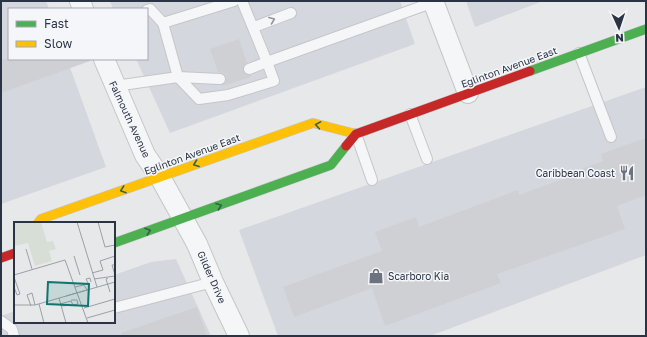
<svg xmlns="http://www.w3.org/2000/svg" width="647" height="337" font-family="'Golos Text',sans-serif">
	<rect width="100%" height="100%" fill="#e6e8ea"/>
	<!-- built -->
	<g fill="#d4d7dd">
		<path d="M1,1h45l3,8h-40v50h58l39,108 -105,37z"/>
		<path d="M110,1h290l15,43 -245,89 -34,-74h11v-50h-34z"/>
		<path d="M466,1h77l-68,26z"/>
		<path d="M646,87v168l-216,81h-152l-39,-106z"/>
		<path d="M176,259l35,77h-210v-20l14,-5v11h99v-47l37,-13z"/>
	</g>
	<!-- building -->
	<g fill="#ced0d3">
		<path d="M239,39l8,24 -3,2 -1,6 2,3 6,1v2l-28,9 -1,-1 4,-3v-6l-3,-3 -5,-1 -8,-23z"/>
		<path d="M1,59h88l1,2 -89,32z"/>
		<path d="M646,138v57l-29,11 8,23 -128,45 4,9 -116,43 -13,-38 -78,29 -11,-30 99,-36 -7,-19 41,-15 3,10 99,-37 1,5 58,-21 -1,-3 27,-10 -2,-7z"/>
		<path d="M197,307l10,29h-86v-3z"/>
	</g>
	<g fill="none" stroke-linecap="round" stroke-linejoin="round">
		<!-- lane casing -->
		<g stroke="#c4c6c8" stroke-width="12">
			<g id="lane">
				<path d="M234,1l-71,22 15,54 21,22 29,-4 46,-14 -7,-19 -18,7"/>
				<path d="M242,1l25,61 167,-60"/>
				<path d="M147,10l3,-1 13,14"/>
				<path d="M254,27l37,-14"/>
				<path d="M579,53l32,84"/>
				<path d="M115,86l63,-9 42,2"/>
				<path d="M410,114l17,45"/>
				<path d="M356,134l16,46"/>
				<path d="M114,308l99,-26"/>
				<path d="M1,321l11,8 2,7"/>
			</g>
		</g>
		<!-- street casing -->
		<g stroke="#c4c6c8" stroke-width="22">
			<g id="street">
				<path d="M80,1l3,8"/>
				<path d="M433,1l35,92"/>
				<path d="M104,59l41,96 15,22 37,67 16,38 26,54"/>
			</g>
		</g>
		<!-- fast casing -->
		<g stroke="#c2c5c8" stroke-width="10">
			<g id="fast">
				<path d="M530,71l116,-42"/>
				<path d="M114,243l217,-78 15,-19"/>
			</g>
		</g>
		<!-- slow casing -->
		<g stroke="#c2c5c8" stroke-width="10">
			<path id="slow" d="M38,223l3,-4 272,-96 43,11"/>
		</g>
		<!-- jam casing -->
		<g stroke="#c2c5c8" stroke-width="10">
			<g id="jam">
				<path d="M346,146l10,-12 174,-63"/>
				<path d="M1,258l14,-5"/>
			</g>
		</g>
		<!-- lane -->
		<use href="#lane" stroke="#f5f6f7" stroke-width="10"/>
		<!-- street -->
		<use href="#street" stroke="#f5f6f7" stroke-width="20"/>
		<!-- fast -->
		<use href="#fast" stroke="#4caf50" stroke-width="9"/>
		<!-- slow -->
		<use href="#slow" stroke="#ffc107" stroke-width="9"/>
		<!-- jam -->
		<use href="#jam" stroke="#c62828" stroke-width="9"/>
	</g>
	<!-- one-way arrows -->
	<defs><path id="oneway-chevron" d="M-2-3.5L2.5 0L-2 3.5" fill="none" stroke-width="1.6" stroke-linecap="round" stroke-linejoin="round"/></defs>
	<use stroke="#90959e" href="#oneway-chevron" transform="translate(272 20) rotate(-22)"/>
	<g stroke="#375f49">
		<use href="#oneway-chevron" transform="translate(318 125) rotate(-170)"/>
		<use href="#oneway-chevron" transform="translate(196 164) rotate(160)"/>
		<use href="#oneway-chevron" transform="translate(123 190) rotate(161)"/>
		<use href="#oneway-chevron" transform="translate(219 206) rotate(-20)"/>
		<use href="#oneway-chevron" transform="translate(148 231) rotate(-19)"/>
	</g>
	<!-- icons -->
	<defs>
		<g id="restaurant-bare" transform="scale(1.2)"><path d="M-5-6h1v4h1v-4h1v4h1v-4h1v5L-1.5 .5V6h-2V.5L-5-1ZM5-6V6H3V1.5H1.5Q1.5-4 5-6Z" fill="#6c737f" stroke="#f4f6f9" stroke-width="2.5" paint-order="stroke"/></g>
		<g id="shop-bare" transform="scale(1.2)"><path d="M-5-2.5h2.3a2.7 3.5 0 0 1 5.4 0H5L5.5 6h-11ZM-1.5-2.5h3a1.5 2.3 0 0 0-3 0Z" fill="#6c737f" stroke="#f4f6f9" stroke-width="2.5" paint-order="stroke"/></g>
	</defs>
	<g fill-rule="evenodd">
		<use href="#restaurant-bare" x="627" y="173"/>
		<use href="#shop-bare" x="376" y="276"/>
	</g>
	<g text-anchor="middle" stroke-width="3" stroke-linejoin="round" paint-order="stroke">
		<!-- street labels -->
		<g font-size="10" fill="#2b3445" stroke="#f4f6f9">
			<text transform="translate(509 67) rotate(-20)" y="4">Eglinton Avenue East</text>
			<text transform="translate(130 119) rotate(65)" y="4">Falmouth Avenue</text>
			<text transform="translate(192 154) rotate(-20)" y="4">Eglinton Avenue East</text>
			<text transform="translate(212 277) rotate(66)" y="4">Gilder Drive</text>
		</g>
		<!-- poi labels -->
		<g font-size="10" fill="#2b3445" stroke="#f4f6f9" text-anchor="end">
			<text x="615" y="177">Caribbean Coast</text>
			<text x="388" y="280" text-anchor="start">Scarboro Kia</text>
		</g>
	</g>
	<!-- overview -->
	<g transform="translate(14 222)">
		<rect width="101" height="101" fill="#e6e8ea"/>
		<path d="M0,0h27l6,20 6,-1 3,8 -7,2 3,10 -17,5 -7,-23 -14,3z" fill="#d6ded6"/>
		<path fill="none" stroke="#9ba0a8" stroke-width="1" d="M63,0l20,65M84,0l7,25 10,-2M12,27l6,20M60,34l6,19M101,43h-3l3,10M78,51l11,-3 -3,-9 15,-5M0,53l51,-15 23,63M0,55l6,17 -3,1 -3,-8M94,56l-2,1 4,13M80,57l21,-3M75,63l-3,-6 4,-1 1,4M61,65l9,-2 3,5M52,74l21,-6M45,76l7,25M57,78h6l1,4 -5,1M25,82l5,19M46,82l11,-3 2,4 -12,1M0,83h21l80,-23M17,84l-4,-11 5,-2 3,12M70,86l31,-9M73,96l28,-8"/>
		<path fill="#0f766e" fill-opacity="0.15" stroke="#0f766e" stroke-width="2" d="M34,60l41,2 -1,22 -41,-2z"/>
		<rect width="101" height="101" fill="none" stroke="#2b3445" stroke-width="2"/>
	</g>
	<!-- border -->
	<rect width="647" height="337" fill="none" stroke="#2b3445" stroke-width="4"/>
	<!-- legend -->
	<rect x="8" y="8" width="140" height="52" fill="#f4f6f9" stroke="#a4a8b1"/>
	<rect x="16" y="21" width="20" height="6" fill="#4caf50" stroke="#a4a8b1"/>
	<text x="44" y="28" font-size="12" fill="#2b3445">Fast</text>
	<rect x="16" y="41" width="20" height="6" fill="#ffc107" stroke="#a4a8b1"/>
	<text x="44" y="48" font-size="12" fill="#2b3445">Slow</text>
	<!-- north arrow -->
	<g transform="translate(619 28) rotate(177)" stroke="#f4f6f9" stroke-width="3" paint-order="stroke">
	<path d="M0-3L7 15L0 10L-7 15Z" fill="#2b3445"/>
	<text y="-6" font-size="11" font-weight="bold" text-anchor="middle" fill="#2b3445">N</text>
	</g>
</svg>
